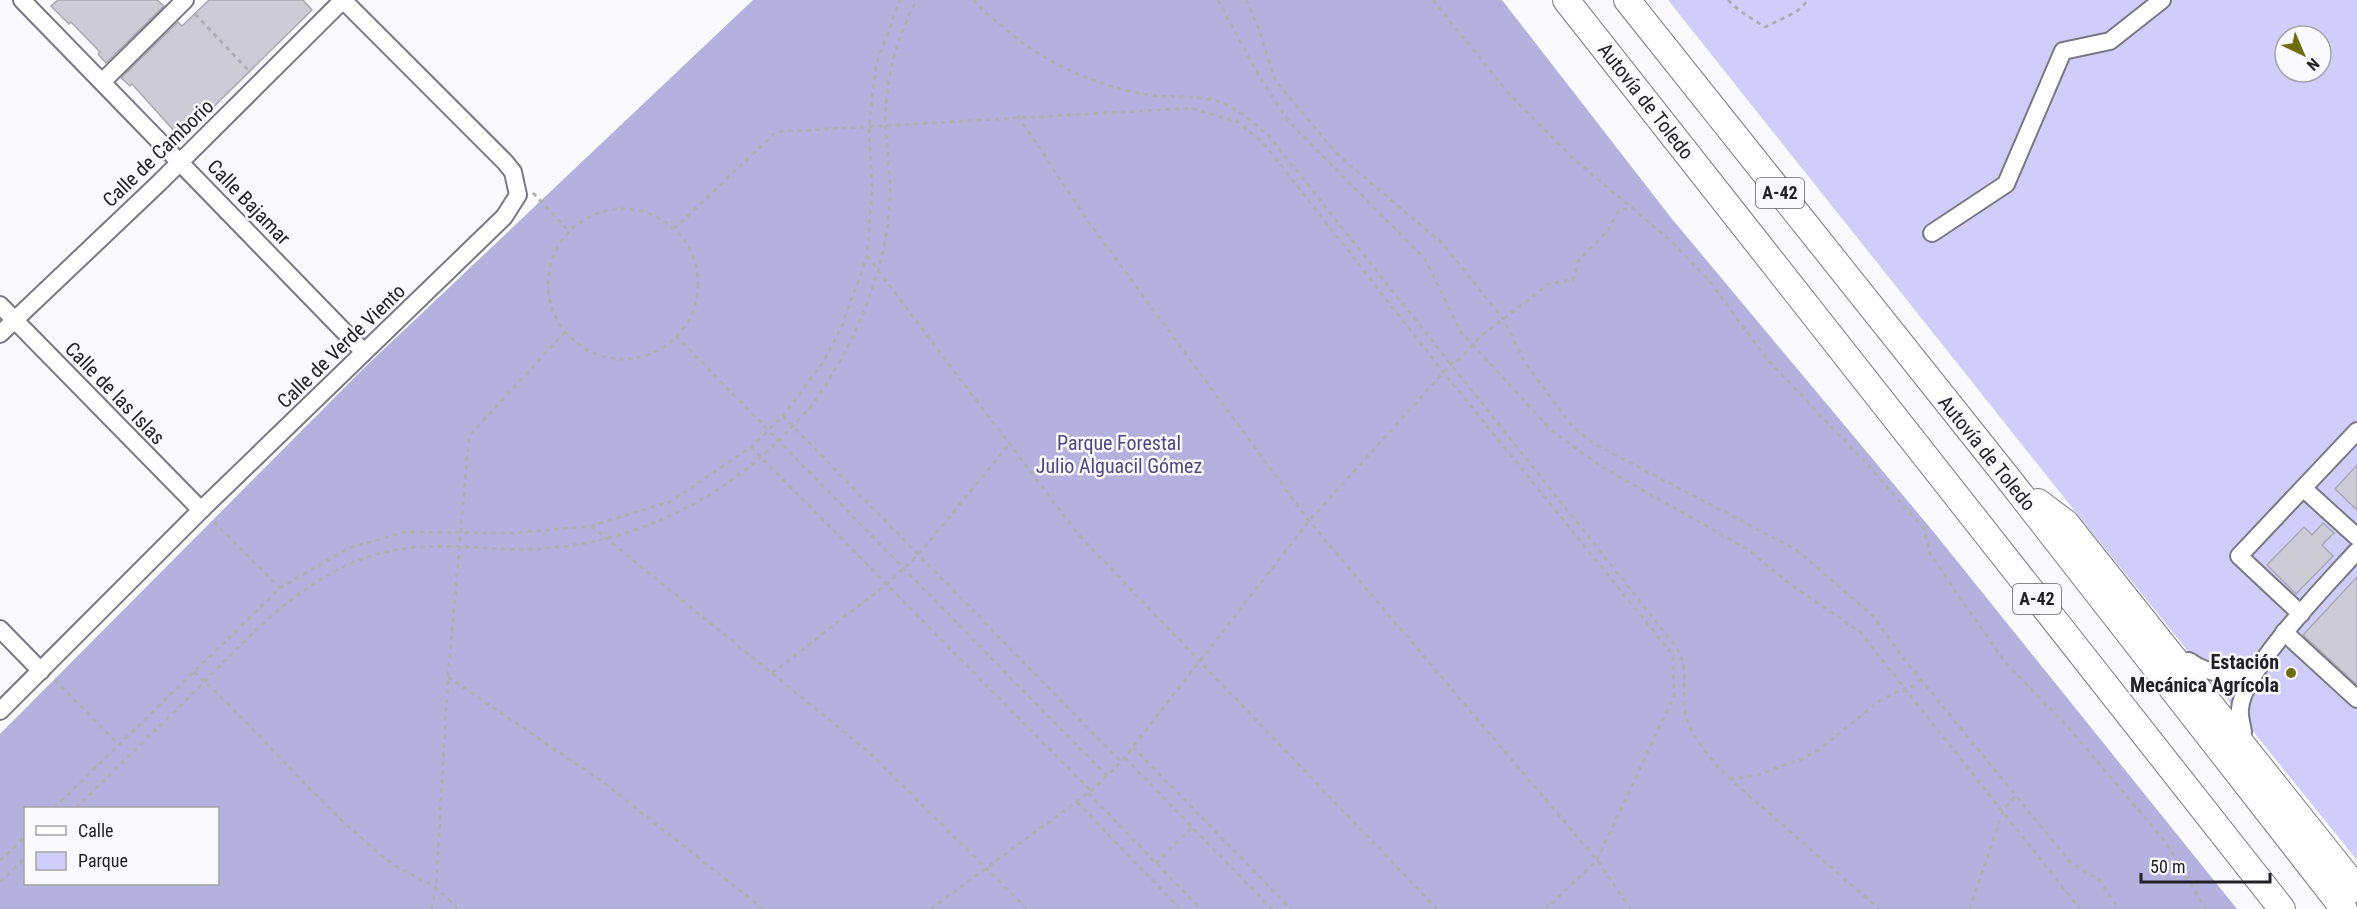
<svg xmlns="http://www.w3.org/2000/svg" width="2357" height="909" font-family="'Roboto Condensed',sans-serif">
	<rect width="100%" height="100%" fill="#f9f9fe"/>
	<!-- green -->
	<path fill="#d1cdfb" fill-rule="evenodd" d="M1668,0h689v860l-279,-345zM2285,36h36v36h-36z"/>
	<!-- forest -->
	<path fill="#b5b1de" fill-rule="evenodd" d="M753,0h749l170,219 260,311 305,379h-2237v-175l364,-366zM26,808h192v76h-192z"/>
	<!-- building -->
	<g fill="#cccbd6" stroke="#aaa9b3" stroke-width="1.5">
		<path d="M58,0h99l7,6 -58,57 -8,-9 2,-2 -29,-30 -2,2 -18,-18z"/>
		<path d="M209,0h94l9,10 -123,121 -5,-5 -7,8 -45,-50 -2,2 -9,-8 57,-56 4,4z"/>
		<path d="M2357,465v45l-22,-21z"/>
		<path d="M2323,523l11,10 -12,12 11,11 -37,38 -29,-29 37,-38 8,8z"/>
		<path d="M2357,577v108l-54,-50z"/>
	</g>
	<g fill="none" stroke-linecap="round" stroke-linejoin="round">
		<!-- minor casing -->
		<g stroke="#797882" stroke-width="20">
			<g id="minor">
				<path d="M22,0l342,352"/>
				<path d="M103,81l82,-81"/>
				<path d="M1932,233l74,-49 57,-133 47,-10 52,-41"/>
				<path d="M0,305l201,205"/>
				<path d="M0,334l159,-151 184,-183"/>
				<path d="M2304,489l53,48"/>
				<path d="M2301,614l-62,-58 118,-125"/>
				<path d="M0,629l41,42"/>
				<path d="M2284,632l73,67"/>
				<path d="M2189,661c23,17 44,13 70,4"/>
				<path d="M0,711l201,-201 303,-293 14,-22 -5,-23 -8,-10 -162,-162"/>
				<path d="M2243,732c-1,-7 -4,-16 -3,-23 2,-38 89,-127 117,-158"/>
			</g>
		</g>
		<!-- highway casing -->
		<g stroke="#797882" stroke-width="28">
			<g id="highway">
				<path d="M1566,0l716,909"/>
				<path d="M1627,0l380,477 337,432"/>
				<path d="M2038,502l28,21 291,366"/>
			</g>
		</g>
		<!-- path -->
		<g stroke="#afafb3" stroke-width="3" stroke-dasharray="4.5 4.5" stroke-linecap="butt">
			<path d="M973,0c39,39 82,69 134,85 17,5 37,10 54,11 22,2 43,-1 64,8 17,8 30,20 44,32l409,513c10,23 5,32 6,55 2,30 26,54 46,75l149,130"/>
			<path d="M1218,0l42,78 30,45 135,136 36,73 92,100 51,36 143,81 47,38 66,45 220,277"/>
			<path d="M1246,0l12,27 17,53 62,74 106,90 61,76 21,43 46,62 20,17 206,108 77,67 31,43 165,202 29,18 20,29"/>
			<path d="M1433,0l78,96 64,64 95,80 37,38 59,80 101,106 57,65 6,25 74,107 64,66 96,113 42,69"/>
			<path d="M1728,0l12,11 25,16 31,-15 13,-12"/>
			<path d="M195,14l53,56"/>
			<path d="M1018,116l70,105 221,300 288,339 34,49"/>
			<path d="M533,193l36,38"/>
			<circle cx="623" cy="284" r="75"/>
			<path d="M674,229l102,-97 415,-24 48,14 26,23 179,228 229,282 1,41 -77,164 -51,49"/>
			<path d="M867,256l211,278 359,375"/>
			<path d="M676,336l431,440"/>
			<path d="M783,416l338,346"/>
			<path d="M751,447l340,344"/>
			<path d="M214,522l66,66"/>
			<path d="M591,526l279,227 157,156"/>
			<path d="M194,672c65,58 119,127 186,182 17,15 36,22 55,33 8,6 16,15 23,22"/>
			<path d="M772,673l115,-89 32,-30 91,-111"/>
			<path d="M448,677l155,105 160,127"/>
			<path d="M55,680l64,65"/>
			<path d="M1133,747l158,162"/>
			<path d="M1125,758l147,151"/>
			<path d="M1730,779l27,-4 45,-16 19,-11 57,-46 18,-10 11,-1 14,-12"/>
			<path d="M1088,793l113,116"/>
			<path d="M1077,802l103,107"/>
			<path d="M54,808l226,-220 69,-40 56,-16 108,1 78,-7 79,-24 81,-55 32,-31 39,-52 20,-38 25,-70 5,-67 -3,-63 7,-61 24,-65"/>
			<path d="M76,808c40,-39 81,-79 121,-119 48,-48 94,-100 157,-127 52,-22 102,-15 155,-13 104,4 206,-42 277,-116 11,-12 25,-25 34,-39 38,-58 67,-126 70,-196 1,-30 -6,-61 -4,-92 2,-36 13,-74 31,-106"/>
			<path d="M0,861l26,-25"/>
			<path d="M1156,863l36,-36"/>
			<path d="M0,882l26,-25"/>
			<path d="M431,909l5,-21 12,-211 21,-241 96,-104"/>
			<path d="M931,909l160,-118 30,-29 188,-241 142,-157 10,-6 19,-21 68,-53 25,-4 5,-19 30,-30 11,-21 14,-2"/>
			<path d="M1970,909l33,-99 13,-15"/>
		</g>
		<!-- minor -->
		<use href="#minor" stroke="#fff" stroke-width="16"/>
		<!-- highway -->
		<use href="#highway" stroke="#fff" stroke-width="26"/>
	</g>
	<!-- markers -->
	<circle fill="#6e6d0d" stroke="#f9f9fe" stroke-width="2" cx="2291" cy="673" r="6"/>
	<g text-anchor="middle" stroke-width="5" stroke-linejoin="round" paint-order="stroke">
		<!-- shield labels -->
		<g fill="#f9f9fe" stroke="#626267" stroke-width="1.5">
			<rect x="1756" y="178" width="48" height="30" rx="4.5"/>
			<rect x="2013" y="584" width="48" height="30" rx="4.5"/>
		</g>
		<g font-size="18" font-weight="bold" fill="#222226">
			<text x="1780" y="199">A-42</text>
			<text x="2037" y="605">A-42</text>
		</g>
		<!-- street labels -->
		<g font-size="20" fill="#222226" stroke="#f9f9fe">
			<text transform="translate(1646 101) rotate(52)" y="7">Autovía de Toledo</text>
			<text transform="translate(158 153) rotate(-44)" y="7">Calle de Camborio</text>
			<text transform="translate(249 202) rotate(46)" y="7">Calle Bajamar</text>
			<text transform="translate(341 346) rotate(-44)" y="7">Calle de Verde Viento</text>
			<text transform="translate(115 393) rotate(46)" y="7">Calle de las Islas</text>
			<text transform="translate(1987 453) rotate(51)" y="7">Autovía de Toledo</text>
		</g>
		<!-- park labels -->
		<g font-size="20" fill="#4f4681" stroke="#f9f9fe">
			<text x="1119" y="450">Parque Forestal<tspan x="1119" dy="23">Julio Alguacil Gómez</tspan></text>
		</g>
		<!-- poi labels -->
		<g font-size="20" font-weight="bold" fill="#222226" stroke="#f9f9fe" text-anchor="end">
			<text x="2279" y="669">Estación<tspan x="2279" dy="23">Mecánica Agrícola</tspan></text>
		</g>
	</g>
	<!-- legend -->
	<rect x="24" y="807" width="195" height="78" fill="#f9f9fe" stroke="#a3a3a8" stroke-width="1.5"/>
	<rect x="36" y="826" width="30" height="9" fill="#ffffff" stroke="#a3a3a8" stroke-width="1.5"/>
	<text x="78" y="837" font-size="18" fill="#222226">Calle</text>
	<rect x="36" y="852" width="30" height="18" fill="#d1cdfb" stroke="#a3a3a8" stroke-width="1.5"/>
	<text x="78" y="867" font-size="18" fill="#222226">Parque</text>
	<!-- north arrow -->
	<g transform="translate(2303 54) rotate(136)"><circle r="28" fill="#f9f9fe" stroke="#a3a3a8" stroke-width="1.5"/>
	<path d="M0-4.5L10 22L0 15L-10 22Z" fill="#6e6d0d"/>
	<text y="-9" font-size="16" font-weight="bold" text-anchor="middle" fill="#222226">N</text>
	</g>
	<!-- scale -->
	<path d="M2141 873v9h129v-9" fill="none" stroke="#222226" stroke-width="3"/>
	<text x="2150" y="873" font-size="18" fill="#222226" stroke="#f9f9fe" stroke-width="4.5" paint-order="stroke">50 m</text>
</svg>
